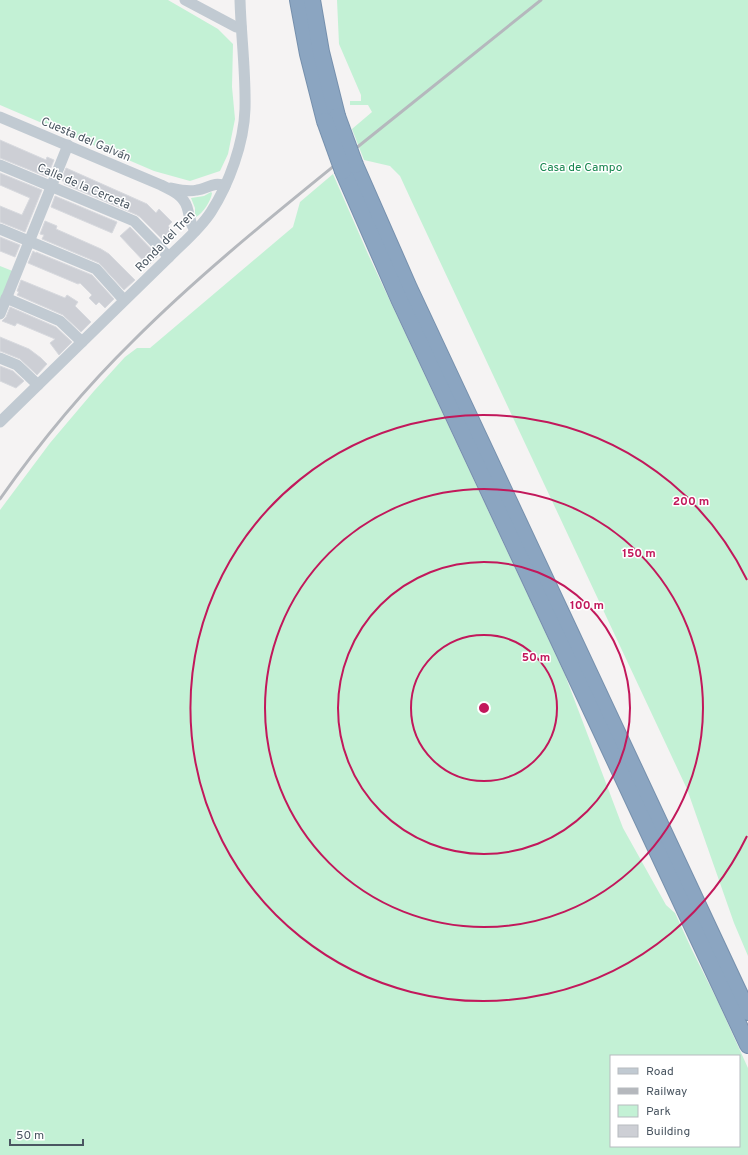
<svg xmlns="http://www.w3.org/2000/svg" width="748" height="1155" font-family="Overpass,sans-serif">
	<rect width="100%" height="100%" fill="#f5f3f3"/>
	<!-- green -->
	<g fill="#c3f1d5" fill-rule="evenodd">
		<path d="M0,0h168l50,29 15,15 -1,43 3,32 -7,35 -8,17 -30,10 -36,-10 -154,-66z"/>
		<path d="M337,0h411v956l-14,-33 -47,-134 -275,-587 -12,-26 -10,-10 -26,-6 -12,-31 20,-17 -4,-7h-18v-4h11v-6l-22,-51z"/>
		<path d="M333,174l35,80 197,421 58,153 43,77 9,8 17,37 26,52 30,66v87h-748v-645l50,-67 44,-52 31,-34 12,-9h13l143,-121 7,-25zM611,1056h128v90h-128z"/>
		<path d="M211,192l1,1c-1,8 -9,20 -16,24l-1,-1v-8l-4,-10 13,-2z"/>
		<path d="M0,266l15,6 -15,34z"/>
	</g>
	<!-- building -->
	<g fill="#cdcfd5" stroke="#d7d9de">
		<path d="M0,140l46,20 1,-3 7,3 -7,17 -47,-19z"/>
		<path d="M66,168l81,36 9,9 3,-4 13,13 -4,4 6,6 -10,9 -24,-24 -3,-2 -73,-31 1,-2 -4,-2z"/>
		<path d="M0,173l42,17 -17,42 -25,-10v-16l22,9 8,-17 -30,-13z"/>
		<path d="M55,196l62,26 -5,11 -61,-26z"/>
		<path d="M45,221l12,5 -1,3 45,20 8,5 26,26 -11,10 -25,-27 -57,-24 2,-4 -4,-1z"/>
		<path d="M130,227l28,29 -10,10 -28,-30z"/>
		<path d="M0,237l20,8 -5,12 -15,-6z"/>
		<path d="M33,251l3,2v-1l56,23 22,24 -9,9 -6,-6 -3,3 -7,-7 3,-3 -12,-12 -2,1 -50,-21z"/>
		<path d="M21,280l44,18 2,-3 11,7 -3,4 16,16 -10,10 -18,-17 -46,-20 2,-3 -2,-1z"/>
		<path d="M10,307l46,20 16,15 -13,13 -9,-12 5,-4 -38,-16 -2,3 -13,-5 4,-4z"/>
		<path d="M0,337l29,12 12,9 6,6 -10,11 -17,-16 -20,-8z"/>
		<path d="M0,366l13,5 11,10 -8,7 -16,-7z"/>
	</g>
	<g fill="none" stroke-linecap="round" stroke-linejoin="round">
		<!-- highway casing -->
		<g stroke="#7690ad" stroke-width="18">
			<g id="highway">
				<path d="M298,0l10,54 17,67"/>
				<path d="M312,0l9,52 16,64"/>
				<path d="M355,165l54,123 339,724"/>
				<path d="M343,171l56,128 349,746"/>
			</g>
		</g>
		<!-- minor -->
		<g stroke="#c1cad2" stroke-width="11">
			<path d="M185,0l51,27h5"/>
			<path d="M0,117l161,68c10,5 22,10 26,22 3,10 2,14 8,24"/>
			<path d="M0,165l134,56 35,36"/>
			<path d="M171,188c9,2 17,4 26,2 10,-1 17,-9 28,-4"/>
			<path d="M0,229l96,40 28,31"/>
			<path d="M6,298l54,23 22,21"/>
			<path d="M0,314l68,-169"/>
			<path d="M0,358l17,7 21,20"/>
			<path d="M0,422l169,-165c14,-14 31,-28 42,-45 18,-28 33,-69 34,-103 1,-36 -4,-73 -5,-109"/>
		</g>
		<!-- highway -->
		<use href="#highway" stroke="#8ba5c1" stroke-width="16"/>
		<!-- rail -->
		<path stroke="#b5b8bd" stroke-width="3" d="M0,499c40,-57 84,-110 134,-159 67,-67 142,-127 216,-187 64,-51 128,-102 191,-153"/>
		<!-- highway-bridge casing -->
		<g stroke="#7690ad" stroke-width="18" stroke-linecap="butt">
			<g id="highway-bridge">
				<path d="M337,116l18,49"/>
				<path d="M325,121l18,50"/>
			</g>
		</g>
		<!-- highway-bridge -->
		<use href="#highway-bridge" stroke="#8ba5c1" stroke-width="16"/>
	</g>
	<!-- distance rings -->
	<g fill="none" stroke="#c2185b" stroke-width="2">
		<circle cx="484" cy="708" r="73"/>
		<circle cx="484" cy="708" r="146"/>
		<circle cx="484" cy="708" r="219"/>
		<path d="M747 836A293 293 0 1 1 747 580"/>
	</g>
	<g text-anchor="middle" stroke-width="3" stroke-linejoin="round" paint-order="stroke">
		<!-- street labels -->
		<g font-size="12" fill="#4a5661" stroke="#fff">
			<text transform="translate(86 139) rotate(23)" y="4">Cuesta del Galván</text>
			<text transform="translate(84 186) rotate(23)" y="4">Calle de la Cerceta</text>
			<text transform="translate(165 241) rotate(-46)" y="4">Ronda del Tren</text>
		</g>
		<!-- park labels -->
		<g font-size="12" fill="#17864f" stroke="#fff">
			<text x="581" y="171">Casa de Campo</text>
		</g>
	</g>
	<circle cx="484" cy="708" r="6" fill="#c2185b" stroke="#fff" stroke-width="2"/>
	<g font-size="12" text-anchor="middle" font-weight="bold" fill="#c2185b" stroke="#fff" stroke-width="3" stroke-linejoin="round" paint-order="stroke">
		<text x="691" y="505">200 m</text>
		<text x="639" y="557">150 m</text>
		<text x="587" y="609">100 m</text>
		<text x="536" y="661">50 m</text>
	</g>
	<!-- legend -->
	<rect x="610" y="1055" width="130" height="92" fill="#ffffff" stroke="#b7bbc0"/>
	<rect x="618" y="1068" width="20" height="6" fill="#c1cad2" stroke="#b7bbc0"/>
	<text x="646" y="1075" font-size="12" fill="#4a5661">Road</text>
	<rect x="618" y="1088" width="20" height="6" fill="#b5b8bd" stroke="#b7bbc0"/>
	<text x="646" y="1095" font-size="12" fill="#4a5661">Railway</text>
	<rect x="618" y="1105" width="20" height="12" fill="#c3f1d5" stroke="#b7bbc0"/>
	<text x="646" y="1115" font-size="12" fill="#4a5661">Park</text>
	<rect x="618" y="1125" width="20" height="12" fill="#cdcfd5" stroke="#b7bbc0"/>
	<text x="646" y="1135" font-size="12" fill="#4a5661">Building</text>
	<!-- scale -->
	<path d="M10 1139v6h73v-6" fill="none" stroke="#4a5661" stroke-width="2"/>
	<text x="16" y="1139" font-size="12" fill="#4a5661" stroke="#ffffff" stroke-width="3" paint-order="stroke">50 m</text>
</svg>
